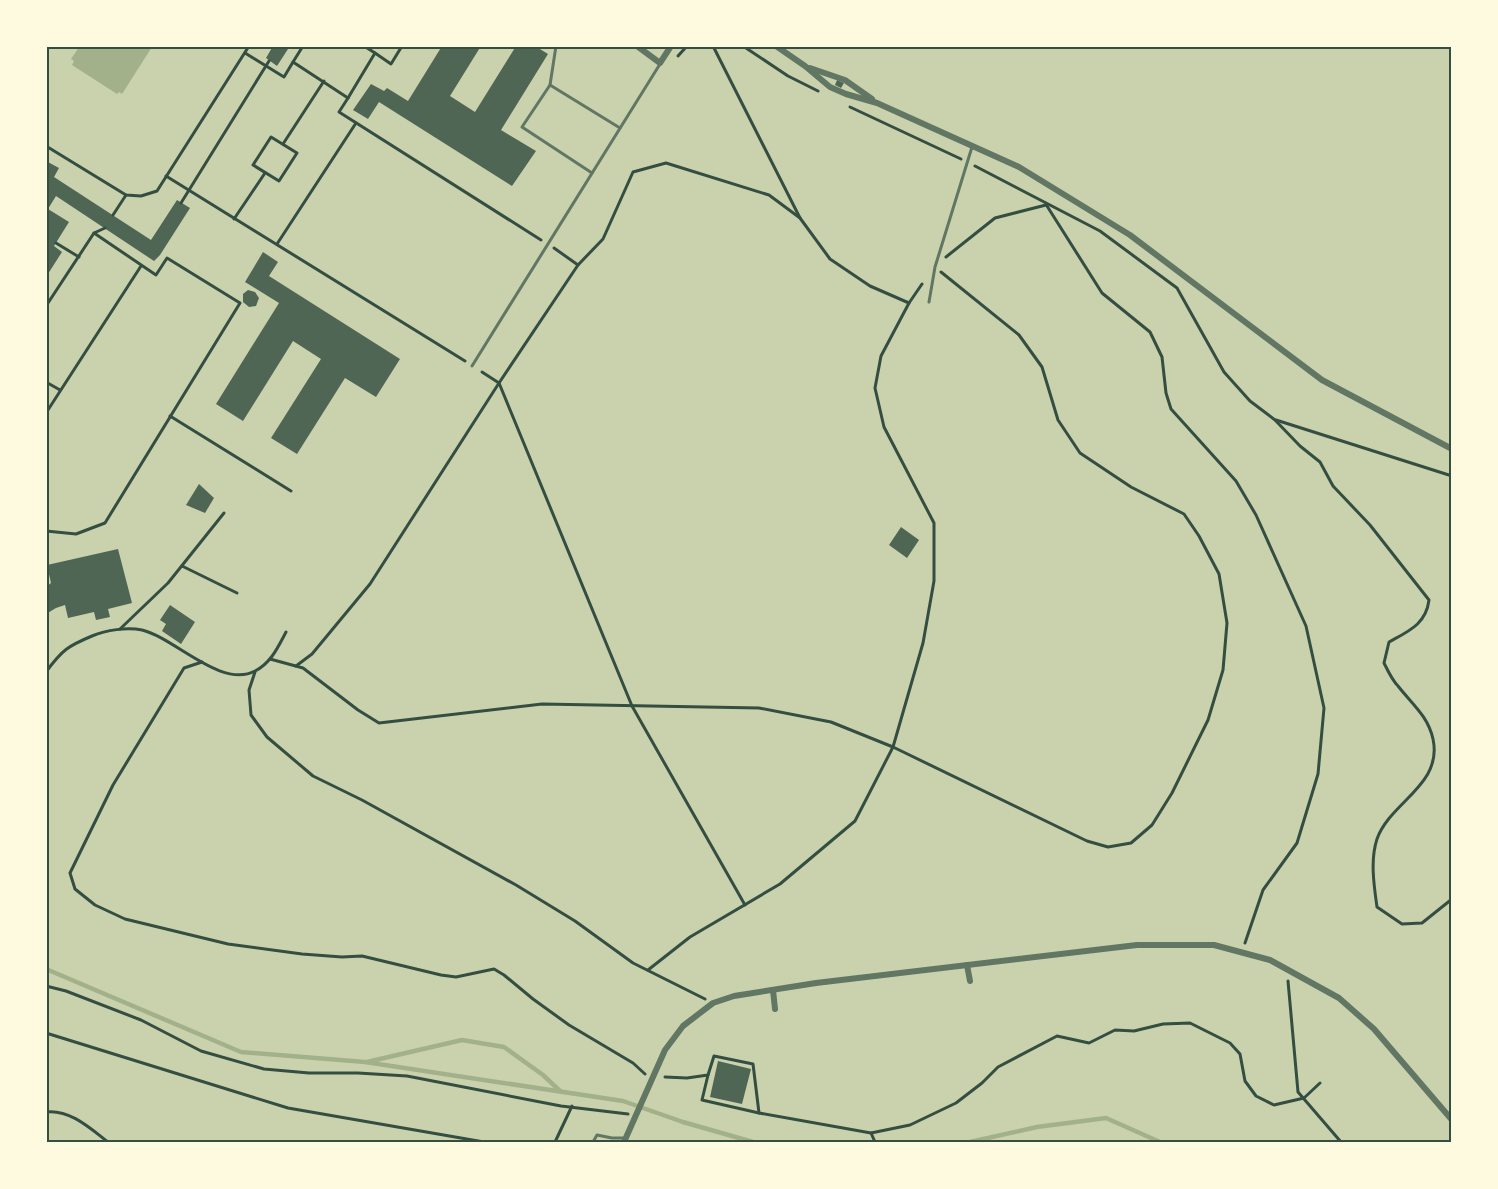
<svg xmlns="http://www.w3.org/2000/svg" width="1498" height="1189" font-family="Poppins,sans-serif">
	<rect width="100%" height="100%" fill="#e9edc9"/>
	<!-- green -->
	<path fill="#cad2ad" d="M46,47h1405v1095h-1404z"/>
	<!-- water -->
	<path fill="#a3b18a" d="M79,47l72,-1 1,1 -30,47 -3,-2 -2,2 -45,-29 2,-4 -3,-2z"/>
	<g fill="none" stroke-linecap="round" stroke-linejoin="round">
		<!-- stream -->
		<g stroke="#a3b18a" stroke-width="4.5">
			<path d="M46,969l195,83 124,10 258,39 60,21 70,20"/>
			<path d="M367,1062l95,-22 42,7 39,28 17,16"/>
			<path d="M970,1142l67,-15 69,-9 54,24"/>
		</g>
	</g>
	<!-- building -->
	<g fill="#4f6655">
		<path d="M273,46h17l-13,20 -11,-8z"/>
		<path d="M442,46h39l-31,50 25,16 41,-66h19l13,8 -47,76 35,21 -24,35 -133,-84 -11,17 -15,-9 18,-26 13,7 3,-3 21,13z"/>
		<path d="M837,80l7,3 -3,5 -6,-3z"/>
		<path d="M46,161l13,7 -5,9 97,63 26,-40 13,8 -30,47 -6,6 -98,-65 -8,13 21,13 -15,24 8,6 -16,25z"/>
		<path d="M263,252l15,10 -9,14 131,83 -24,38 -31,-19 -48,76 -26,-16 50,-79 -28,-18 -50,80 -27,-17 63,-101 -34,-21z"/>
		<path d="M248,290l7,2 4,6 -3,8 -7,1 -6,-5v-8z"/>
		<path d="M199,484l15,14 -9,15 -19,-8z"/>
		<path d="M901,527l18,13 -12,18 -18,-13z"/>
		<path d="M118,549l14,54 -24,6 2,8 -14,3 -2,-8 -26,6 -3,-13 -9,3 -10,6v-27l5,-4 -4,-18z"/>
		<path d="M170,605l25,17 -14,22 -19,-13 4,-7 -6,-4z"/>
		<path d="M718,1061l33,8 -9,35 -32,-7z"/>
	</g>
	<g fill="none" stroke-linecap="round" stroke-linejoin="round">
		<!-- path -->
		<g stroke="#344e41" stroke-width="3">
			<path d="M364,46l11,7"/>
			<path d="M713,46l87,172 30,41 40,27 39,17"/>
			<path d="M743,46l45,30 30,15"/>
			<path d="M245,53l39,24 9,-15 55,36 -9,14 202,128"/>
			<path d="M678,56l9,-10"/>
			<path d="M293,62l10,-16"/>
			<path d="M348,98l27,-45 16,11 11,-18"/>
			<path d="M850,107l111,52"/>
			<path d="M271,137l26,16 -18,28 -26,-16z"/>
			<path d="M283,144l41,-63"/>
			<path d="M46,146l80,49 15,1 16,-5 92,-145"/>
			<path d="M975,166l125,65 77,57 47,84 26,29 25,19 25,26 20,16 13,24 37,39 59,75c-3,24 -20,31 -40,42l-5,21c4,8 8,17 14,23 14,18 30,30 35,53 10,46 -43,63 -56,100 -7,21 -3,47 0,68l25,17 20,-1 30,-24"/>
			<path d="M166,176l299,185"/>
			<path d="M181,203l88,-142"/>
			<path d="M1047,206l55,87 48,39 12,25 4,36 5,16 65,72 20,34 50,111 18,82 -6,66 -21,69 -34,47 -18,53"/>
			<path d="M113,215l13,-20"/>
			<path d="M234,219l31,-46"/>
			<path d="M56,243l23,14"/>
			<path d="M277,244l79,-121"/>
			<path d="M554,248l24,17 25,-26 30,-67 33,-9 103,32 31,23"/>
			<path d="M946,257l49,-39 51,-13"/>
			<path d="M46,306l48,-73 11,-5"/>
			<path d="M482,372l17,11 133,323 113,199"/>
			<path d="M46,382l14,8"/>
			<path d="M46,413l95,-147"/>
			<path d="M170,416l121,75"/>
			<path d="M1276,420l176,56"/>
			<path d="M46,531l30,3 29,-11 135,-220 -73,-45 -11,17 -62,-42"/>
			<path d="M182,566l55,27"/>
			<path d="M120,629l48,-46 56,-70"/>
			<path d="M270,659l33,9 55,42 21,13 163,-19 217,4 72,14 62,25 194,94 21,6 23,-4 21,-18 20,-32 36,-73 15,-50 4,-47 -8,-49 -20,-38 -15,-22 -53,-27 -51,-34 -22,-33 -16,-53 -23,-32 -78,-63"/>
			<path d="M202,662l-18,6 -71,117 -43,88 5,16 20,16 30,14 103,25 74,10 40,3 20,-1 79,19 15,2 38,-8 10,6 29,24 36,26 64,38 12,11"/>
			<path d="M296,666l16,-12 58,-70 129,-201 79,-118"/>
			<path d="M46,672c16,-22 22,-26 46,-36 14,-6 35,-9 50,-6 33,8 79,59 113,41 16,-8 23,-24 31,-39"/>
			<path d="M255,672l-6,18 2,25 16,22 46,39 49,24 154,85 59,36 58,42 72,36"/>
			<path d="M648,970l42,-33 90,-53 75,-63 38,-74 30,-104 11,-62v-58l-50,-96 -9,-39 6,-32 28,-53 13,-19"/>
			<path d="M1288,981l10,111 43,50"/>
			<path d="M46,986l20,5 75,29 60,31 63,18 45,4h49l49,3 154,30 67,8"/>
			<path d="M46,1033l242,75 196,34"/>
			<path d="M708,1075l-6,25 57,13"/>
			<path d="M665,1077l22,1 21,-3 6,-19 39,8 6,49 112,20 39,-8 46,-22 26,-20 16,-16 59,-31 32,7 26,-13 19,1 29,-7 27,-1 40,20 10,11 5,27 11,15 18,9 30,-7 16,-15"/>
			<path d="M46,1112c24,-3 45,17 62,30"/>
			<path d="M871,1133l4,9"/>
			<path d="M555,1142l17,-36"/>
		</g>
		<!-- service -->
		<g stroke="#617663" stroke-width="3">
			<path d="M550,85l6,-39"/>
			<path d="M592,173l-70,-46 28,-42 70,43"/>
			<path d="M929,302l6,-35 37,-120"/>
			<path d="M472,366l188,-302"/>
			<path d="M593,1142l4,-7 15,3h13"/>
		</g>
		<!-- minor -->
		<g stroke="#617663" stroke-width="6">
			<path d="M637,46l23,17 11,-17"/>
			<path d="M776,46l29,20 25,21 16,7 31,9 142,64 111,68 192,145 130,69"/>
			<path d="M810,68l35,12 27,19"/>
			<path d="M967,965l3,16"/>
			<path d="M773,990l2,19"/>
			<path d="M624,1142l41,-92 18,-24 30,-23 21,-7 82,-13 321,-38h77l56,15 69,38 35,31 78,91"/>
		</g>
	</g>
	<!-- border -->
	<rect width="1498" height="1189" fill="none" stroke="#fefae0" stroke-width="96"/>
	<rect x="48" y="48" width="1402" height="1093" fill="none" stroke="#344e41" stroke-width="2"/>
</svg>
